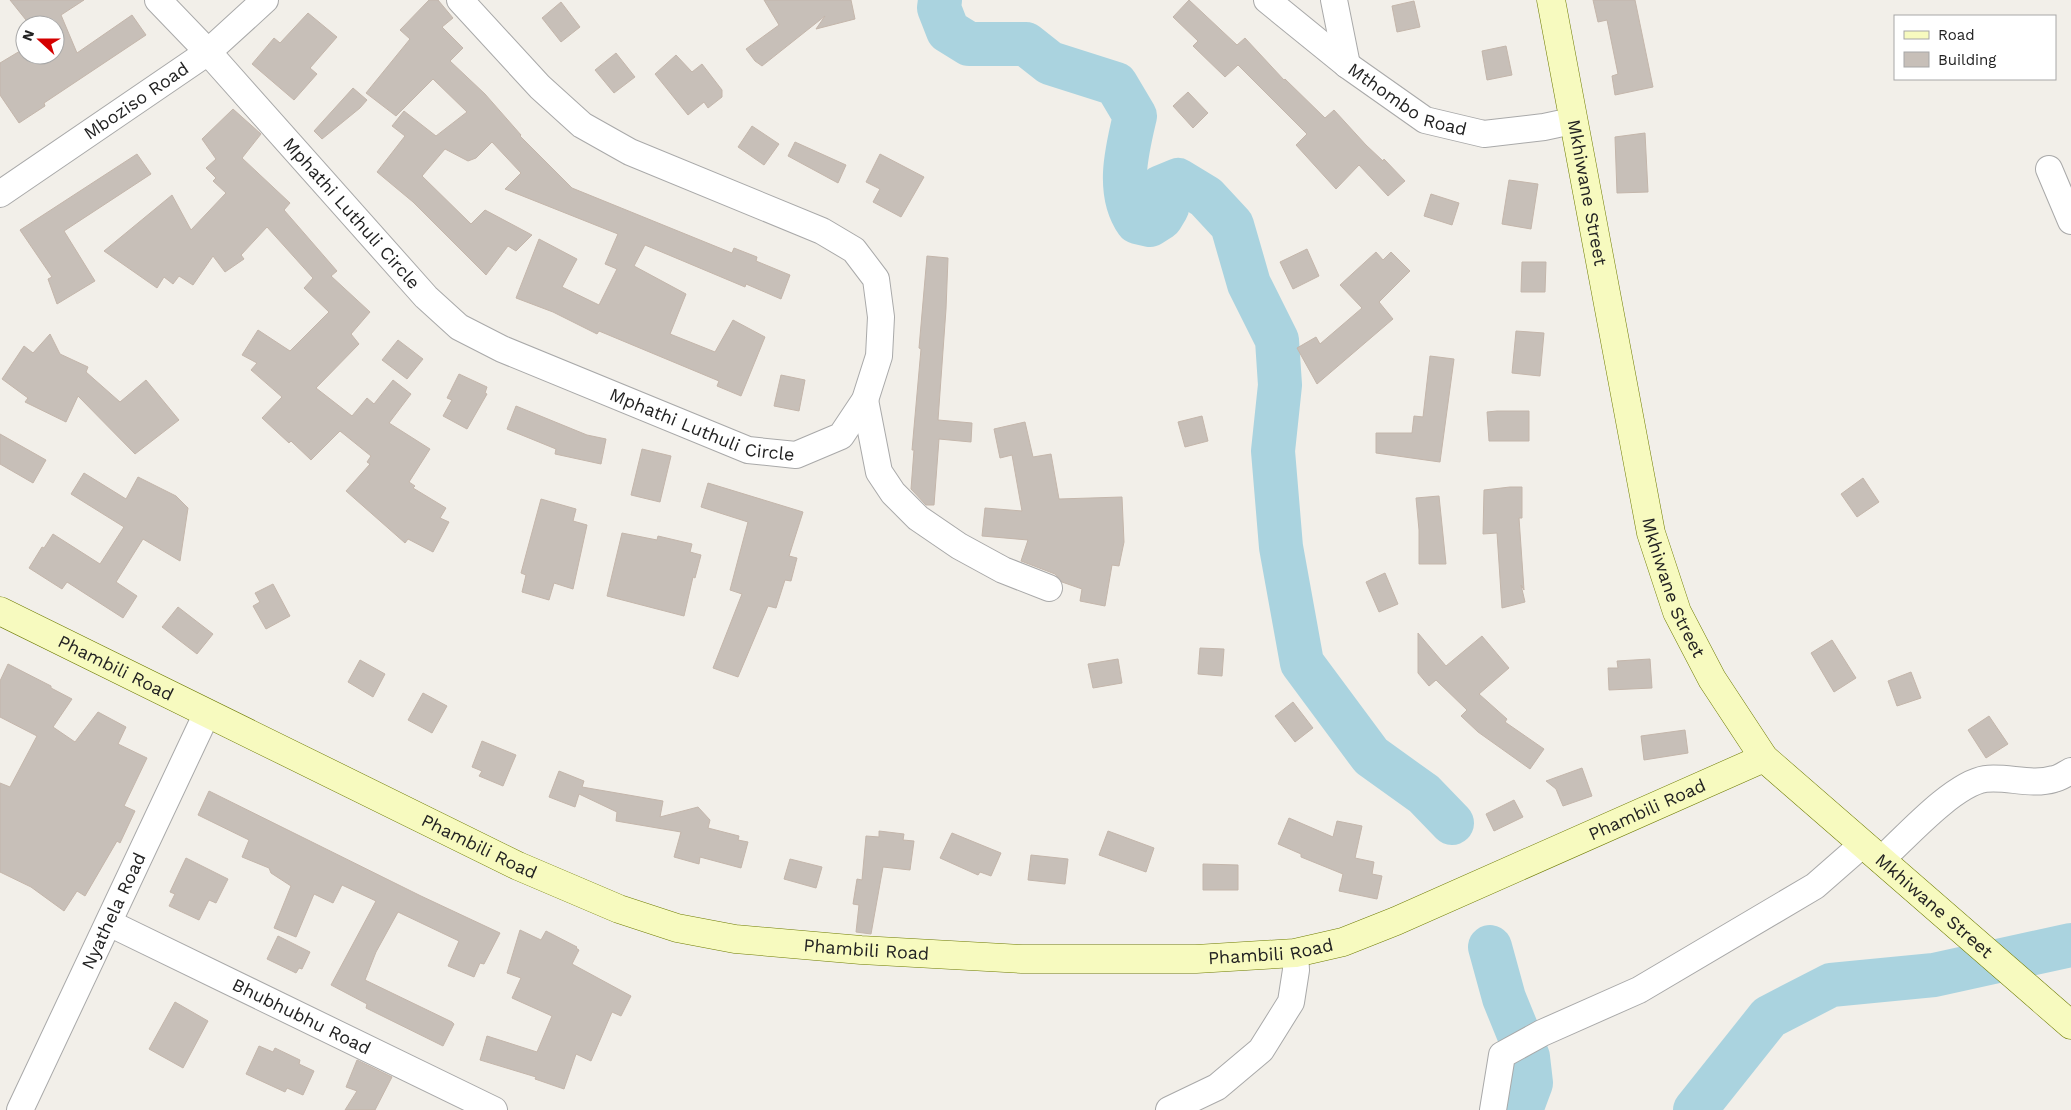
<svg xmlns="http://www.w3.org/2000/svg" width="2071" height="1110" font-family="'Work Sans',sans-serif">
	<rect width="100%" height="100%" fill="#f2efe9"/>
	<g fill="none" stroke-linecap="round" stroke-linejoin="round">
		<!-- river -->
		<g stroke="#aad3df" stroke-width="44">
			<path d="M940,0l-1,8 9,23 21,13h57l24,19 66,21 19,32c-8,34 -19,76 2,106l13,3 11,-7 6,-10 -6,-21 17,-7 28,17 26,28 17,59 28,56 3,45 -7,66 8,96 21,116 69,93 53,38 28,29"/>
			<path d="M1490,947l14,51 24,59 3,26 -10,27"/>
			<path d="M1695,1110l74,-93 62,-32 103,-10 137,-30"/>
		</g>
	</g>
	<!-- building -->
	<g fill="#c7bfb8" stroke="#c4b6ab">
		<path d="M10,0h74l-23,15 16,38 55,-38 14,20 -102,68 1,3 -26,17 -19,-28v-32l25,-15v7h30v-30h-25z"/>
		<path d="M429,0h9l15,18 -11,9 21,21 -13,13 35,33 36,41 -1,1 52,52 160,65 2,-5 23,9 -1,4 34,14 -9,24 -35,-15 -1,3 -100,-42 -11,21 52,28 -16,40 45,18 18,-32 32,17 -24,59 -24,-10 2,-5 -120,-50 -2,3 -44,-22 -37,-14 23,-59 38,20 -15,28 37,18 18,-36 -12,-5 13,-30 -113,-45 16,-16 -29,-31 -16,16 -8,3 -23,-12 -23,27 49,48 14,-14 47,25 -16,16 -8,-5 -22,29 -73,-73 -36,-30 28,-36 -13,-10 12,-15 32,25 31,-24 -34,-33 -37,37 -30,-23 44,-54 -10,-9z"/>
		<path d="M764,0h87l4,19 -39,10 9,-13 -63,50 -7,-5 -9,-12 33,-24z"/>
		<path d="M1189,0l48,45 8,-7 39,42 1,-1 40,39 9,-8 32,35 17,16 1,-2 21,22 -17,15 -29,-31 -23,24 -40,-44 11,-11 -69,-69 -13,12 -32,-31 5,-5 -25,-24z"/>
		<path d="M1593,0h42l18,87 -38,8 -3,-19 6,-2 -11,-54 -9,2z"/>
		<path d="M1414,1l6,26 -23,5 -5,-26z"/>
		<path d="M561,2l19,25 -19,15 -19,-24z"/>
		<path d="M308,13l29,24 -27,31 7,6 -23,26 -42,-36 22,-26 6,5z"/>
		<path d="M1506,46l6,29 -25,5 -5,-29z"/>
		<path d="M616,53l19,24 -21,16 -19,-23z"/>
		<path d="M676,55l16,17 10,-8 20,26v7l-14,11 -4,-6 -16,13 -33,-41z"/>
		<path d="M353,88l14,12 -7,8 -38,31 -8,-8z"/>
		<path d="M1188,92l20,21 -15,15 -20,-22z"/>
		<path d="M233,109l28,25 -19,24 48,45 -6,7 53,61 -6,5 39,36 -19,22 8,10 -43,44 36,28 15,-18 7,6 19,-24 18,14 -22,29 41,26 -21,33 6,4 -2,2 33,20 -6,10 9,4 -16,30 -25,-13 -3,4 -59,-52 24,-27 -3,-2 4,-6 -31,-25 -29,29 -20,-19 -2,2 -27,-25 20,-21 -31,-27 6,-7 -15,-8 16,-25 32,21 39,-39 -25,-24 9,-10 -46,-51 -26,28 3,4 -19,13 -12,-16 -20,29 -14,-9 -6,8 -9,-7 -7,11 -53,-37 68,-56 19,35 35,-37 -13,-12 3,-3 -10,-10 10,-9 -14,-20z"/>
		<path d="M752,126l27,18 -15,21 -26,-18z"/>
		<path d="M1645,133l3,59 -31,1 -2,-56z"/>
		<path d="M795,142l51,23 -8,18 -50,-27z"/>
		<path d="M137,154l14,20 -87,57 31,50 -38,23 -9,-25 4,-2 -32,-47z"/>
		<path d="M880,154l44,23 -23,40 -28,-15 7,-13 -14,-7z"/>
		<path d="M1509,180l29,4 -7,45 -29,-5z"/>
		<path d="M1431,194l28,9 -7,22 -28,-9z"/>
		<path d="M1307,249l12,27 -26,13 -13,-27z"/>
		<path d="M1376,252l7,8 8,-8 19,19 -31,31 14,17 -76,65 -20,-36 19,-11 4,7 42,-36 -22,-23z"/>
		<path d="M927,256l21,2 -2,51 -8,111 34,3 -1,19 -32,-3 -5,66h-8l-15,-16 3,-39h-2l9,-101 -2,-1z"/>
		<path d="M1522,262h24l-1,30h-24z"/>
		<path d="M1516,331l28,2 -4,43 -28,-3z"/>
		<path d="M50,334l10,20 28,13 -2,5 34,30 26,-22 33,40 -44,34 -57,-58 -12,26 -41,-20 3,-4 -26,-19 22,-33 9,7z"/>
		<path d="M398,340l25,19 -16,20 -25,-19z"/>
		<path d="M1430,356l24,3 -14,103 -64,-9v-20h36l2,-17 9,1z"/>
		<path d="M459,374l28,13 -2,6 2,1 -20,35 -24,-13 9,-16 -5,-2z"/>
		<path d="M781,375l24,5 -6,31 -25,-5z"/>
		<path d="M516,406l71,29 19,4 -5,25 -46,-10 1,-5 -49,-20z"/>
		<path d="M1497,411h32v30h-40l-2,-29z"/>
		<path d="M1202,416l6,25 -23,6 -7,-25z"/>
		<path d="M1025,422l8,35 18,-3 8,45 63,-2 2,45 -5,24 -7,-1 -7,41 -25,-5 2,-12 -20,-7 -7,-8 -34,-13 7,-21 -46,-4 3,-28 37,3 -10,-56 -12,3 -6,-29z"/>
		<path d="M0,434l46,26 -13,23 -33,-19z"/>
		<path d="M642,449l29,7 -11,46 -29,-7z"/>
		<path d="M84,473l42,26 12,-22 38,19 12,12 -8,53 -37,-22 -27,43 21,14 -14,22 -56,-36 -5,7 -33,-21 13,-21 2,1 9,-14 47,30 24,-37 -53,-33z"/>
		<path d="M1863,478l16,24 -22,15 -16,-23z"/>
		<path d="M708,483l95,29 -14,44 8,2 -6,23 -6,-1 -9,28 -8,-2 -30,71 -25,-9 29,-74 -12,-4 18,-68 -47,-15z"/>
		<path d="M1510,487h12v31h-3l5,72 -3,-5 4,17 -23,6 -5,-75 -14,1 1,-44z"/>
		<path d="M1439,496l7,68h-27v-34l-3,-32z"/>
		<path d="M541,499l35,10 -3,12 14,4 -14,64 -19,-6 -5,17 -27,-8 4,-17 -5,-2z"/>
		<path d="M622,533l35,7 1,-4 34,8 -2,8 11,3 -6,23 -2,-1 -9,39 -77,-20z"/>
		<path d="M1385,573l13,31 -19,8 -13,-30z"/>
		<path d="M273,584l17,32 -24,13 -13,-23 7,-4 -5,-9z"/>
		<path d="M178,607l35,27 -16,20 -35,-27z"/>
		<path d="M1418,633l28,33 36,-30 27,32 -30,26 28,25 -2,3 39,27 -14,20 -52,-37 -17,-16 6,-6 -31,-30 -7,6 -11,-13z"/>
		<path d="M1832,640l24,38 -22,14 -23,-39z"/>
		<path d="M1200,648l24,1 -2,27 -24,-2z"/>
		<path d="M1118,659l4,24 -29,5 -5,-24z"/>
		<path d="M1650,659l2,29 -43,2 -1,-22h10l-1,-7z"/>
		<path d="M360,660l25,14 -12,23 -25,-15z"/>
		<path d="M8,664l43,22v2l21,11 -19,28 22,15 23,-30 28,15 -8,17 29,14 -23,48 11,5 -15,32 -3,-2 -32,55 -8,-5 -13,20 -33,-24 -31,-15v-89l10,4 27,-51 -37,-19v-36z"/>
		<path d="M1911,672l10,26 -24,8 -9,-25z"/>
		<path d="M423,693l24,13 -15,27 -24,-13z"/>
		<path d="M1293,702l20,26 -18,14 -20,-26z"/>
		<path d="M1989,716l19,28 -22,14 -18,-28z"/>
		<path d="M1685,730l3,23 -44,7 -3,-24z"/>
		<path d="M482,741l34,14 -13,31 -24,-10 3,-5 -10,-4z"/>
		<path d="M1582,768l10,28 -29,10 -7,-17 -10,-8z"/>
		<path d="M559,771l25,10 -2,6 81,14 -3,16 38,-10 12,13 -2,8 31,8 -1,4 10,2 -7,26 -41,-11 -1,7 -25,-7 7,-25 -65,-11 1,-9 -38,-18 -4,13 -26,-10z"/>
		<path d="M209,791l212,105 79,37 -16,31 -4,-1 -6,14 -26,-11 11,-25 -61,-29 -22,40 -11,28 87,42 2,2 -11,22 -77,-38 1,-4 -36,-19 45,-84 -34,-16 -9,18 -19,-9 -18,43 -22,-9 17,-42 -20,-13 -2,-5 -27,-11 7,-17 -51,-25z"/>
		<path d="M1514,800l9,17 -29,14 -8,-17z"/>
		<path d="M1289,818l44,19 4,-16 25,5 -7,32 19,4 -2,12 10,2 -5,23 -38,-8 4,-17 -42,-17v-3l-23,-10z"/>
		<path d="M879,831l25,3 -1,6 11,1 -4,29 -27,-3 -12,67 -15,-2 3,-27 -6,-1 4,-25 5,1 4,-44 13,1z"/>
		<path d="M1108,831l46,17 -8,24 -47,-17z"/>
		<path d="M952,833l49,20 -10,23 -11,-4 -2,3 -38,-17z"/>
		<path d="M1031,855l37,4 -3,25 -37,-4z"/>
		<path d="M186,858l42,21 -12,24 -7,-3 -10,20 -30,-14 6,-12 -5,-2z"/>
		<path d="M790,859l32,8 -6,21 -32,-9z"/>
		<path d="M1203,864l35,1v25h-35z"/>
		<path d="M520,930l21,10 5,-9 31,16 -1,1 3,2 -7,14 59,32 -10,20 -9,-4 -21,49 -15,-7 -12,35 -29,-10 1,-2 -56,-17 7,-24 50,16 15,-36 -40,-18 9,-20 -14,-5z"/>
		<path d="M278,936l32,16 -8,17 -3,-1 -3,5 -29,-14z"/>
		<path d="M175,1002l33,19 -25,47 -34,-19z"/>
		<path d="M259,1046l14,6 2,-4 25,12 -1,4 15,7 -11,24 -16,-7 -2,4 -39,-18z"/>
		<path d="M357,1060l35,17 -17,33h-30l12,-19 -11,-4z"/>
	</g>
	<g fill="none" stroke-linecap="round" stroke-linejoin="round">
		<!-- street casing -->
		<g stroke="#a9a9a9" stroke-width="28">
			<g id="street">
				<path id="s1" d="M158,0l50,52 218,245 33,30 43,22 246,101 48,5 45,-19 24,-36 14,-44 2,-39 -5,-38 -22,-29 -32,-19 -192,-79 -48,-27 -42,-38 -80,-87"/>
				<path id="s2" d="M1267,0l80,65 78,55 59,14 60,-7 28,-6"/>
				<path d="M1334,0l13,65"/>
				<path d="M2049,169l22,52"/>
				<path id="s3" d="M0,194l208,-142 57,-52"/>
				<path d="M865,400l14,72 14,21 25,25 41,28 44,24 46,18"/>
				<path d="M1881,860c24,-22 72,-76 104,-81 22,-3 46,7 69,0 6,-1 11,-5 17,-8"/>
				<path id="s4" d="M109,923l385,187"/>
				<path id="s5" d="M20,1110l187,-397"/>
				<path d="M1169,1110l48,-23 44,-37 30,-48 5,-32 -1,-17"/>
				<path d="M1493,1110l9,-55 40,-22 97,-43 176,-104 48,-42"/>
			</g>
		</g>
		<!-- secondary casing -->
		<g stroke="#707d05" stroke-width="29">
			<g id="secondary">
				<path id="s6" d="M1551,0l100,533 26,79 35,67 52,79 307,267"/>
				<path id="s7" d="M0,611l518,255 101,43 58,19 58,11 126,11 161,9h174l99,-6 48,-11 53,-21 368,-163"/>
			</g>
		</g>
		<!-- street -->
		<use href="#street" stroke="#fff" stroke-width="26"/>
		<!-- secondary -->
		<use href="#secondary" stroke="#f7fabf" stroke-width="28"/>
	</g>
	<g text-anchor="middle" stroke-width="4.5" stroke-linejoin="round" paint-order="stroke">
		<!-- street labels -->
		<g font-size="18" fill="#222" stroke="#fff">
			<text dy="6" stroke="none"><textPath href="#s2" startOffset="174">Mthombo Road</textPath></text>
			<text dy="6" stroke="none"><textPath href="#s3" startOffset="165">Mboziso Road</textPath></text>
			<text dy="6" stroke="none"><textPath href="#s6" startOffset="196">Mkhiwane Street</textPath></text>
			<text dy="6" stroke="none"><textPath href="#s1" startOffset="288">Mphathi Luthuli Circle</textPath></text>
			<text dy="6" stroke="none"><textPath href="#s1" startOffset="708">Mphathi Luthuli Circle</textPath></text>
			<text dy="6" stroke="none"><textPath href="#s6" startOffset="601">Mkhiwane Street</textPath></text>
			<text dy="6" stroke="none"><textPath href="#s7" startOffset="129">Phambili Road</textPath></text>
			<text dy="6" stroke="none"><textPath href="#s7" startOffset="1749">Phambili Road</textPath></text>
			<text dy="6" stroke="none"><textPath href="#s7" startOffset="534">Phambili Road</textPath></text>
			<text dy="6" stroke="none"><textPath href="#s6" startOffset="1021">Mkhiwane Street</textPath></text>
			<text dy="6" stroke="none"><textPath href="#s5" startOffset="220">Nyathela Road</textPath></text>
			<text dy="6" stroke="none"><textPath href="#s7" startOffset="939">Phambili Road</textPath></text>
			<text dy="6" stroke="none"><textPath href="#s7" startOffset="1344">Phambili Road</textPath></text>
			<text dy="6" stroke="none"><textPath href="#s4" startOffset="214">Bhubhubhu Road</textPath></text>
		</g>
	</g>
	<!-- legend -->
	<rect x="1894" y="15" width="162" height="65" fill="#ffffff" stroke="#a7a7a7"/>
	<rect x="1904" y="31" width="25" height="8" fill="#f7fabf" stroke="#a7a7a7"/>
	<text x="1938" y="40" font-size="15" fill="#222222">Road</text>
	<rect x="1904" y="52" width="25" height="15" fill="#c7bfb8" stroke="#a7a7a7"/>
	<text x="1938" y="65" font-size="15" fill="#222222">Building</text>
	<!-- north arrow -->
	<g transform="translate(40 40) rotate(291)"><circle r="24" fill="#ffffff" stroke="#a7a7a7"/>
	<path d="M0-4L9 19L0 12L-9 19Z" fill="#d40000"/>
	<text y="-8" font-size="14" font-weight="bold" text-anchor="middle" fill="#222222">N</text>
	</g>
</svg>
